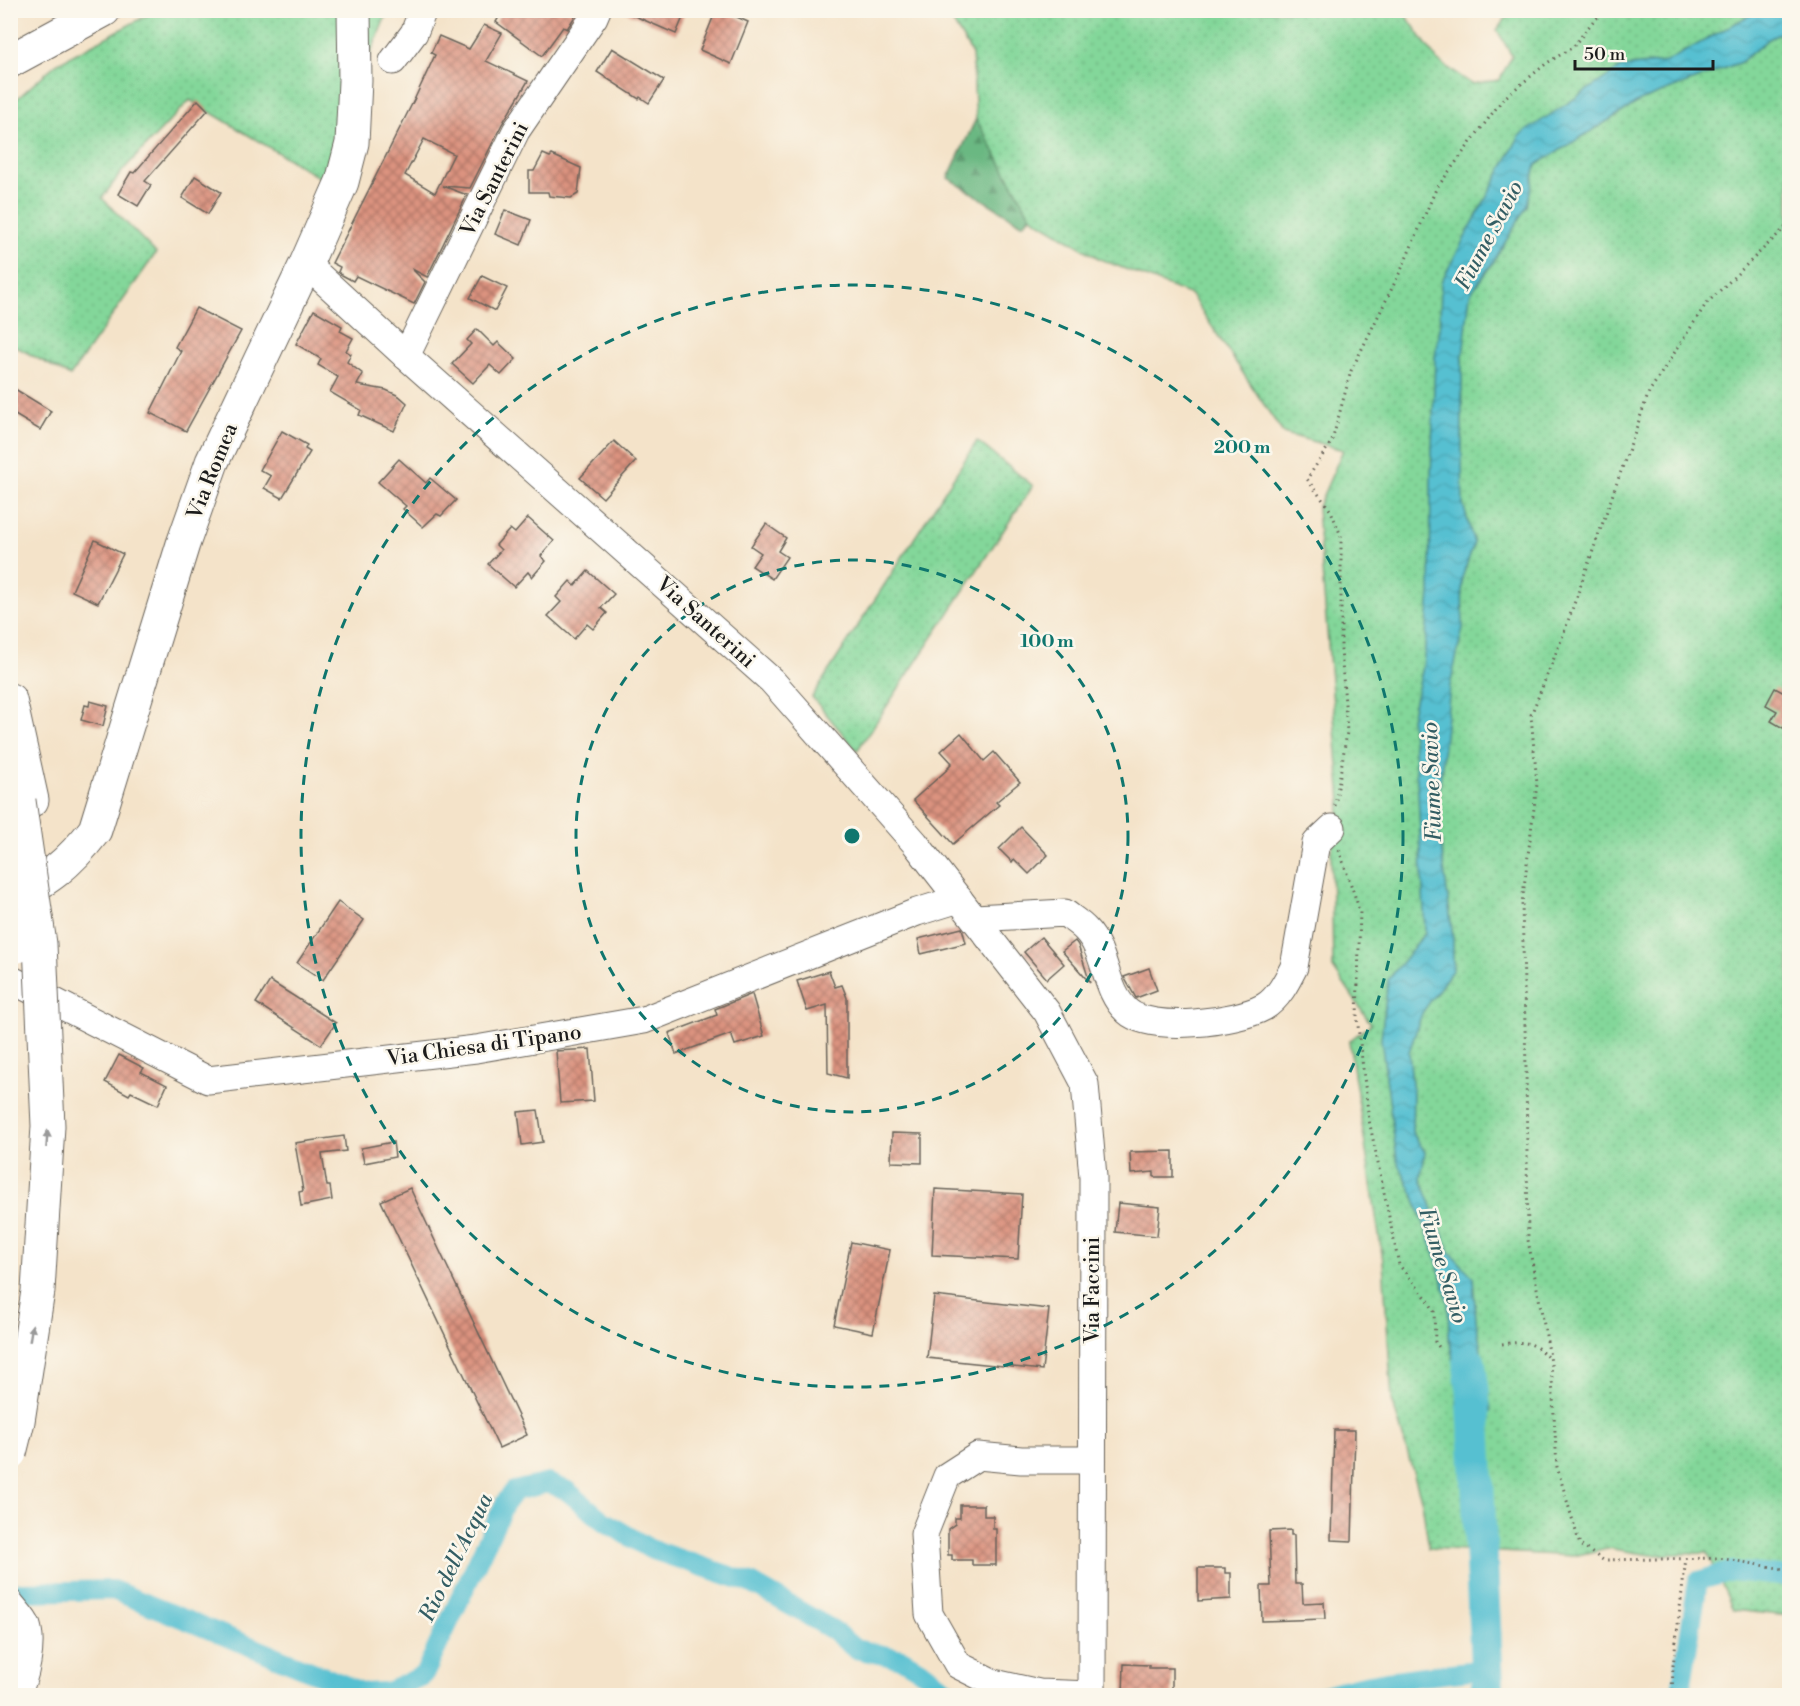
<svg xmlns="http://www.w3.org/2000/svg" width="1800" height="1706" font-family="'Libre Bodoni',serif">
	<defs>
		<pattern id="grass-dots" width="8" height="8" patternUnits="userSpaceOnUse" patternTransform="scale(1.5)"><rect width="8" height="8" fill="#83d79a"/><path d="M2 2h.1M6 6h.1" fill="none" stroke="#71b884" stroke-width="1.8" stroke-linecap="round"/></pattern>
		<pattern id="forest-firs" width="22" height="20" patternUnits="userSpaceOnUse" patternTransform="scale(1.5)"><rect width="22" height="20" fill="#6ab882"/><path d="M5 1l3.5 6h-7zM16 11l3.5 6h-7z" fill="#56956a"/></pattern>
		<pattern id="water-waves" width="16" height="10" patternUnits="userSpaceOnUse" patternTransform="scale(1.5)"><rect width="16" height="10" fill="#56c0d1"/><path d="M0 5q4-4 8 0t8 0" fill="none" stroke="#4aa4b3"/></pattern>
		<pattern id="building-cross-hatch" width="8" height="8" patternUnits="userSpaceOnUse" patternTransform="scale(1.5)"><rect width="8" height="8" fill="#db937f"/><path d="M0 0l8 8M0 8l8-8" fill="none" stroke="#b17767"/></pattern>
	</defs>
	<rect width="100%" height="100%" fill="#fbf7ec"/>
	<filter id="ink" filterUnits="userSpaceOnUse"><feTurbulence type="fractalNoise" baseFrequency=".0167" numOctaves="2"/><feDisplacementMap in="SourceGraphic" scale="12" xChannelSelector="R" yChannelSelector="G"/><feConvolveMatrix kernelMatrix="1 2 1 2 8 2 1 2 1" color-interpolation-filters="sRGB"/></filter>
	<filter id="wash" filterUnits="userSpaceOnUse"><feTurbulence type="fractalNoise" baseFrequency=".008" numOctaves="4" result="noise"/><feDisplacementMap in="SourceGraphic" scale="24" xChannelSelector="R" yChannelSelector="G"/><feGaussianBlur stdDeviation="1.35" result="paint"/><feColorMatrix in="noise" values="0 0 0 0 0 0 0 0 0 0 0 0 0 0 0 0 0 1.4 0 .05"/><feComposite in="paint" operator="in"/></filter>
	<g filter="url(#wash)">
		<rect width="100%" height="100%" fill="#f4e3c9"/>
		<!-- grass -->
		<g fill="url(#grass-dots)" stroke="#507a5b" stroke-width="1.5">
			<path d="M155,11h232v2l-50,123 -12,45 -135,-81 -66,69 -22,29 54,55 -86,123 -59,-32 -1,-239 46,-41z"/>
			<path d="M946,11h457l34,49 35,24 27,-4 13,-24 -15,-26 14,-19h278v1605l-56,-6 -25,-57 -57,2 -44,-7 -33,8 -145,-8 -7,-46 -30,-102 -9,-139 -34,-220 22,-17 -38,-56 -2,-116 10,-50 -24,-293 26,-59 -60,-17 -92,-138 -91,-36 -69,-42 -55,-98 -4,-65z"/>
			<path d="M977,441l56,45 -176,265 -45,-54z"/>
		</g>
		<!-- forest -->
		<path fill="url(#forest-firs)" stroke="#436a4f" stroke-width="1.5" d="M976,119l55,98 -9,7 -74,-46z"/>
		<!-- water -->
		<path fill="url(#water-waves)" stroke="#396e76" stroke-width="1.5" d="M1759,10l30,1v18l-22,11 -26,22 -101,39 -104,64 -9,41 -33,55 -24,33 -8,71v92l1,47 11,39 -12,35 1,50 -13,58 -13,128 16,124v31l-31,44 -13,39 4,42 -1,38 13,20 -4,27 29,73 23,25 3,43 15,91 -34,-7 2,-19 -10,-45 -1,-38 -13,-47 -22,-61 -16,-34 -16,-121 7,-59 37,-47 -7,-140 -7,-75 12,-51 7,-73 1,-117 4,-120 5,-33 1,-42 79,-147 102,-68 44,-5z"/>
		<g fill="none" stroke-linecap="round" stroke-linejoin="round">
			<!-- canal -->
			<g stroke="#56c0d1" stroke-width="20">
				<path d="M21,1592l92,-2 251,103 24,-1 36,-17 81,-172 9,-12 34,-8 18,7 36,30 48,29 101,34 82,47 22,19 47,10 23,14 29,23"/>
				<path d="M1323,1696c51,-17 109,-20 162,-27"/>
				<path d="M1680,1696l18,-115 34,-10 58,6"/>
			</g>
			<!-- river -->
			<path stroke="#56c0d1" stroke-width="33" d="M1469,1362l4,28 15,306"/>
		</g>
		<g id="blocks">
			<!-- building -->
			<g fill="url(#building-cross-hatch)" fill-rule="evenodd">
				<path d="M503,10h76l-12,19 -4,-2 -21,29 -46,-34z"/>
				<path d="M621,10h65l-10,24z"/>
				<path d="M716,10h5l27,12 -17,42 -31,-14z"/>
				<path d="M484,25l18,8 -16,28 42,20 -26,43 -32,64 -27,-2 24,9 -40,82 -15,-8 13,13 -11,22 -58,-28 -3,5 -11,-6 -4,-3 2,-5 -8,-4 83,-165 20,-43 -4,-2 8,-17 30,13zM424,139l30,15 -19,39 -30,-18z"/>
				<path d="M612,48l52,32 -15,23 -9,-6 -1,2 -42,-27z"/>
				<path d="M198,100l10,10 -63,71 6,4 -13,21 -20,-12 13,-22 3,1z"/>
				<path d="M543,154l7,3 2,-2 29,13 -3,26 -7,4 -22,-2 -1,-4h-19v-21h5z"/>
				<path d="M195,176l26,16 -13,22 -26,-16z"/>
				<path d="M505,210l26,10 -10,25 -26,-11z"/>
				<path d="M482,276l25,12 -12,23 -25,-13z"/>
				<path d="M196,308l45,23 -55,100 -36,-18 31,-62 -6,-4z"/>
				<path d="M314,310l28,16 -2,5 13,7 -7,13 5,3 -4,8 16,12 -6,11 29,5 13,6 8,7 -13,28 -35,-16 2,-5 -31,-18 8,-15 -20,-12 3,-6 -25,-15z"/>
				<path d="M477,329l17,17 4,-4 18,17 -15,16 -11,-10 -17,18 -21,-19 19,-20 -4,-4z"/>
				<path d="M10,386l41,25 -11,19 -30,-18z"/>
				<path d="M282,431l25,14 -2,4 5,3 -28,46 -18,-10 7,-12 -11,-6z"/>
				<path d="M614,441l22,20 -33,37 -23,-20z"/>
				<path d="M399,459l27,24 4,-5 26,22 -15,16 -4,-2 -14,13 -20,-18 3,-3 -28,-24z"/>
				<path d="M528,518l26,23 -13,15 5,5 -14,16 -4,-5 -14,15 -26,-23 13,-14 -5,-5 14,-16 5,4z"/>
				<path d="M766,524l20,14 -8,13 9,6 -15,22 -20,-13 9,-13 -10,-7z"/>
				<path d="M95,540l28,14 -25,49 -26,-12z"/>
				<path d="M588,571l26,23 -13,14 6,5 -14,16 -6,-5 -13,15 -26,-23 13,-14 -5,-5 14,-16 5,5z"/>
				<path d="M1775,688l11,6 4,-6v44l-19,-11 6,-10 -11,-6z"/>
				<path d="M90,701l18,5 -5,20 -22,-6 4,-15 4,1z"/>
				<path d="M961,733l23,28 10,-9 26,30 -24,20 3,3 -46,39 -40,-44 36,-32 -1,-1 4,-4 -11,-12z"/>
				<path d="M1021,827l27,28 -19,19 -15,-15 -2,3 -13,-13z"/>
				<path d="M338,902l26,18 -41,60 -26,-17z"/>
				<path d="M962,928l4,15 -45,11 -3,-15z"/>
				<path d="M1041,937l23,27 -17,15 -23,-27z"/>
				<path d="M1075,941l3,4 12,38 -28,-32z"/>
				<path d="M1149,968l8,22 -21,8 -12,-21z"/>
				<path d="M829,971l6,16 7,-2 5,13v80l-19,-5 -1,-68 -20,6 -10,-30z"/>
				<path d="M270,981l66,42 -15,22 -65,-42z"/>
				<path d="M752,994l12,42 -29,9 -4,-11 -55,20 -7,-21 48,-18 -2,-6z"/>
				<path d="M590,1049l4,52 -34,2 -4,-52z"/>
				<path d="M119,1055l25,13 -3,4 26,13 -9,20 -27,-13 -2,3 -24,-13z"/>
				<path d="M538,1110l5,32 -21,3 -4,-33z"/>
				<path d="M892,1133l30,1v29l-31,-1z"/>
				<path d="M344,1136l2,15 -24,3 5,32h3l2,14 -31,6 -2,-14 4,-1 -8,-48z"/>
				<path d="M393,1142l2,15 -31,6 -3,-15z"/>
				<path d="M1173,1151v26h-19v-5l-23,2 -1,-22z"/>
				<path d="M410,1188l117,247 -28,13 -118,-247z"/>
				<path d="M935,1189l87,5 -4,65 -86,-4z"/>
				<path d="M1118,1203l42,4 -3,29 -42,-4z"/>
				<path d="M851,1242l39,8 -17,83 -39,-8z"/>
				<path d="M934,1296l115,13 -7,61 -115,-12z"/>
				<path d="M1334,1430h21l-3,111 -21,-1z"/>
				<path d="M960,1505h24v11h9v13h3v36h-24v-5h-20v-5h-4v-26l7,-5v-6h5z"/>
				<path d="M1291,1530v5h3l1,49h7l1,19 21,-1 1,17 -63,2 -1,-35h10l-2,-55z"/>
				<path d="M1198,1568h27v5h6v26l-33,2z"/>
				<path d="M1124,1664l25,1v3h23v27l-49,-1z"/>
			</g>
		</g>
	</g>
	<g filter="url(#ink)">
		<use href="#blocks" fill-opacity="0" stroke="#686259" stroke-width="1.5"/>
		<g fill="none" stroke-linecap="round" stroke-linejoin="round">
			<!-- minor casing -->
			<g stroke="#686259" stroke-width="29">
				<g id="minor">
					<path d="M393,61l21,-28 9,-23"/>
					<path d="M306,264l100,92 366,325 143,162 132,169 38,72 8,93 -1,519"/>
					<path d="M406,356l110,-225 78,-114 3,-7"/>
					<path d="M975,918l90,-5c6,5 15,10 21,17 21,22 18,60 41,81 24,22 110,11 137,-4 14,-8 23,-26 30,-40l22,-124 16,-15"/>
					<path d="M10,979l198,101 268,-31 168,-29 273,-108 42,-13"/>
					<path d="M10,1603c5,7 14,15 17,23 6,19 -2,53 -11,70"/>
					<path d="M1092,1695l-53,-2 -45,-10 -36,-18 -29,-51 -5,-80 23,-58 31,-20 43,4h71"/>
				</g>
			</g>
			<!-- major casing -->
			<g stroke="#686259" stroke-width="35">
				<path id="major" d="M10,900c39,-22 57,-34 85,-70l88,-286 29,-82 94,-198 36,-82 10,-39 3,-62 -1,-71"/>
			</g>
			<!-- highway casing -->
			<g stroke="#686259" stroke-width="35">
				<g id="highway">
					<path d="M10,61l94,-51"/>
					<path d="M10,700l22,100"/>
				</g>
			</g>
			<!-- path -->
			<g stroke="#686259" stroke-width="3" stroke-dasharray="1.5 4.5" stroke-linecap="butt">
				<path d="M1790,223l-84,81 -57,88 -87,246 -31,77 6,69 -15,119 4,165 2,172 23,122 6,105 23,78 23,15 116,-2 71,12"/>
				<path d="M1335,806l12,-74 -6,-83v-113l-10,-25 -24,-32 25,-38 19,-70 52,-105 33,-77 67,-90 44,-36 26,-16 21,-27 14,-10"/>
				<path d="M1339,850l21,61 -3,106 12,103 30,145 29,35 6,11 1,31 4,5"/>
				<path d="M1502,1344c25,-3 31,-3 48,16"/>
				<path d="M1672,1696l1,-30 13,-108"/>
			</g>
			<!-- minor -->
			<use href="#minor" stroke="#fff" stroke-width="27"/>
			<!-- major -->
			<use href="#major" stroke="#fff" stroke-width="33"/>
			<!-- highway -->
			<use href="#highway" stroke="#fff" stroke-width="33"/>
			<!-- highway-bridge casing -->
			<g stroke="#686259" stroke-width="35" stroke-linecap="butt">
				<g id="highway-bridge">
					<path d="M10,923l8,23"/>
					<path d="M10,1453l8,-32 20,-130 10,-165 -8,-182 -21,-143"/>
				</g>
			</g>
			<!-- highway-bridge -->
			<use href="#highway-bridge" stroke="#fff" stroke-width="33"/>
		</g>
		<!-- one-way arrows -->
		<defs><path id="oneway-solid" d="M-6-.8H1V-3.2L6.5 0L1 3.2V.8H-6Z" transform="scale(1.5)"/></defs>
		<g fill="#999">
			<use href="#oneway-solid" transform="translate(47 1139) rotate(-86)"/>
			<use href="#oneway-solid" transform="translate(31 1333) rotate(-81)"/>
		</g>
	</g>
	<!-- distance rings -->
	<g fill="none" stroke="#0f766e" stroke-width="3" stroke-dasharray="10 8">
		<circle cx="852" cy="836" r="276"/>
		<circle cx="852" cy="836" r="551"/>
	</g>
	<g text-anchor="middle" stroke-width="5" stroke-linejoin="round" paint-order="stroke">
		<!-- street labels -->
		<g font-size="21" fill="#1c1c1c" stroke="#fbf7ec">
			<text transform="translate(494 179) rotate(-63)" y="7">Via Santerini</text>
			<text transform="translate(212 471) rotate(-68)" y="7">Via Romea</text>
			<text transform="translate(706 622) rotate(42)" y="7">Via Santerini</text>
			<text transform="translate(484 1045) rotate(-8)" y="7">Via Chiesa di Tipano</text>
			<text transform="translate(1092 1290) rotate(-90)" y="7">Via Faccini</text>
		</g>
		<!-- water labels -->
		<g font-size="22" font-style="italic" fill="#335e64" stroke="#fbf7ec">
			<text transform="translate(1488 235) rotate(-62)" y="8">Fiume Savio</text>
			<text transform="translate(1431 782) rotate(-92)" y="8">Fiume Savio</text>
			<text transform="translate(1444 1265) rotate(73)" y="8">Fiume Savio</text>
			<text transform="translate(455 1557) rotate(-64)" y="8">Rio dell'Acqua</text>
		</g>
	</g>
	<circle cx="852" cy="836" r="9" fill="#0f766e" stroke="#fbf7ec" stroke-width="3"/>
	<g font-size="18" text-anchor="middle" font-weight="bold" fill="#0f766e" stroke="#fbf7ec" stroke-width="5" stroke-linejoin="round" paint-order="stroke">
		<text x="1242" y="453">200 m</text>
		<text x="1047" y="647">100 m</text>
	</g>
	<!-- margin -->
	<rect width="1800" height="1706" fill="none" stroke="#fbf7ec" stroke-width="36"/>
	<!-- scale -->
	<path d="M1575 60v9h138v-9" fill="none" stroke="#1c1c1c" stroke-width="3"/>
	<text x="1584" y="60" font-size="18" fill="#1c1c1c" stroke="#fbf7ec" stroke-width="4.5" paint-order="stroke">50 m</text>
</svg>
